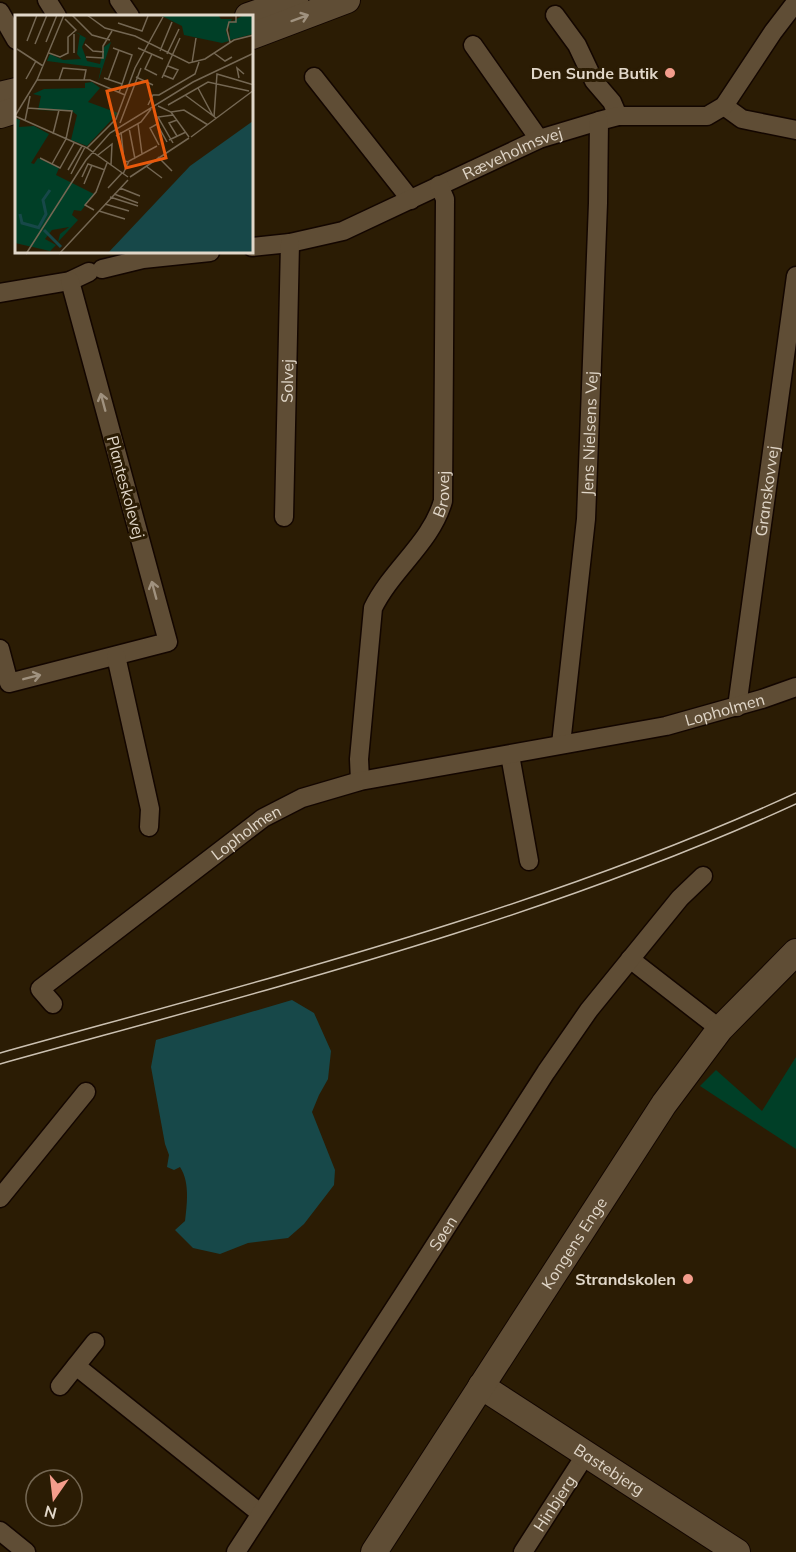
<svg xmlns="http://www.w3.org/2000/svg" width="796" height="1552" font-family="Mulish,sans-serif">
	<rect width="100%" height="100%" fill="#2b1c04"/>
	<!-- green -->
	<path fill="#003f27" d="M796,1057v92l-96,-63 16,-16 46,41z"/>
	<!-- water -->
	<path fill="#174849" d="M292,1000l22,13 17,38 -3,28 -9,16 -7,17 23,58 -1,15 -30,39 -16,14 -40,5 -28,11 -27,-6 -18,-18 10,-9c2,-17 5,-39 -5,-54l-6,3 -7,-3 2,-12 -4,-11 -14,-77 5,-27z"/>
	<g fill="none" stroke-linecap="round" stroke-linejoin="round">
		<!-- street casing -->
		<g stroke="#130600" stroke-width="21">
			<g id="street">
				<path d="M47,0l10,16"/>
				<path d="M119,0l11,16"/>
				<path d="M0,12l16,28"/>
				<path d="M555,15l22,30 17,36 18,21 6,14"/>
				<path d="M473,45l66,94"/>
				<path d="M314,77l97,123"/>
				<path d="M724,106l18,13 54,11"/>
				<path id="s1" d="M252,247l38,-4 53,-12 196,-92 60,-18 19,-5h89l17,-10 49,-74 23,-30"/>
				<path d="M102,269l41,-10 67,-7"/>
				<path d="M0,293l70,-12 19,-9"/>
				<path id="s2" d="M284,517l6,-274"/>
				<path d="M0,649l9,34 159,-41 -98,-361"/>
				<path d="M116,656l34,153 -1,18"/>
				<path id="s3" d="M737,707l59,-431"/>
				<path id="s4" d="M561,744l25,-225 12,-316 1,-82"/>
				<path d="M510,755l19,106"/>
				<path id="s5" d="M360,781l-1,-22 14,-151c19,-39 58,-65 70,-107l2,-302 -6,-14"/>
				<path d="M630,959l90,70"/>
				<path id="s6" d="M53,1004l-13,-15 223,-171 39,-20 58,-17 306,-55 96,-27 34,-12"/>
				<path d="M0,1198l86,-106"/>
				<path d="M76,1366l184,147"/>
				<path d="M60,1386l35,-44"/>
				<path d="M0,1531l26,21"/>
				<path id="s7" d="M236,1552l167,-257 143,-223 43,-62 91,-112 23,-22"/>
				<path id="s8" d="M523,1552l63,-98"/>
			</g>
		</g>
		<!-- secondary casing -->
		<g stroke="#130600" stroke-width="28">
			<g id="secondary">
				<path d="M248,16l47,-16"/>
				<path d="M252,36l95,-36"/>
				<path d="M0,95l16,-4"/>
				<path d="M0,115l16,-5"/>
				<path id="s9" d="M481,1386l256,166"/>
				<path id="s10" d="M374,1552l290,-448 56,-75 76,-77"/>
			</g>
		</g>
		<!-- street -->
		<use href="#street" stroke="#5f4d35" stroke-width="18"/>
		<!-- secondary -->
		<use href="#secondary" stroke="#5f4d35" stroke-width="26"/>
		<!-- tram -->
		<g stroke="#cbc0b1" stroke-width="1.5">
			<path d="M0,1053c269,-75 541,-143 796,-260"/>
			<path d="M0,1064c269,-75 541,-143 796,-260"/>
		</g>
	</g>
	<!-- one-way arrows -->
	<defs><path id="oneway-shaft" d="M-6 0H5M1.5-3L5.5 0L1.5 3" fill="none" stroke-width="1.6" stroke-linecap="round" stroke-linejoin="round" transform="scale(1.5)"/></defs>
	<g stroke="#a0927f">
		<use href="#oneway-shaft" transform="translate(300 18) rotate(-20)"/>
		<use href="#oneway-shaft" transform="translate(103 402) rotate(-105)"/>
		<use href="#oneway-shaft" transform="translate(154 590) rotate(-105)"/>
		<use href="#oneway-shaft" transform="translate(32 677) rotate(-14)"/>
	</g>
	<!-- markers -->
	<g fill="#f49d8c" stroke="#2b1c04" stroke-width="2">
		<circle cx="670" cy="73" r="6"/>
		<circle cx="688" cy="1279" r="6"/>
	</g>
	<g text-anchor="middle" stroke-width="6" stroke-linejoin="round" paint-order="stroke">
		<!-- poi labels -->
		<g font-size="16" font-weight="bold" fill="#e1d7c9" stroke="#2b1c04" text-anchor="end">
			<text x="658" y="79">Den Sunde Butik</text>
			<text x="676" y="1285">Strandskolen</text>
		</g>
		<!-- street labels -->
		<g font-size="16" fill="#e1d7c9" stroke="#2b1c04">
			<text dy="6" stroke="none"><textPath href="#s1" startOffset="279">Ræveholmsvej</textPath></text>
			<text dy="6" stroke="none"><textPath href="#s2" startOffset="136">Solvej</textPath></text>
			<text dy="6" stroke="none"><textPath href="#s4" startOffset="312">Jens Nielsens Vej</textPath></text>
			<text transform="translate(126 487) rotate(75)" y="6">Planteskolevej</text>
			<text dy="6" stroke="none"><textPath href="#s3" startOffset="218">Granskovvej</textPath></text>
			<text dy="6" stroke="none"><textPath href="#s5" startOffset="309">Brovej</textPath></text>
			<text dy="6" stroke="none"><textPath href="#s6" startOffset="777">Lopholmen</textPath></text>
			<text dy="6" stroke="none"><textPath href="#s6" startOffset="279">Lopholmen</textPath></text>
			<text dy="6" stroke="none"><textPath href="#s7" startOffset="380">Søen</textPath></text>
			<text dy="6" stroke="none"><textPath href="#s10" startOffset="368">Kongens Enge</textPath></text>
			<text dy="6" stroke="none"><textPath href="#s9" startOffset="153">Bastebjerg</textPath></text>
			<text dy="6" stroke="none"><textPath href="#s8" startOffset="58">Hinbjerg</textPath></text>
		</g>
	</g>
	<!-- overview -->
	<g transform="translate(15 15)">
		<rect width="238" height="238" fill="#2b1c04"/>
		<path d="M145,0h58l3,4h11l-6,12 3,10 -7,2 -38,-8 -2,-9zM229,0h8l1,19 -23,6 -1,-17zM60,17l11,6 -4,9 5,14 13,3 4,-17 7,-5 -13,40 3,-14 -54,-7 3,-7 13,6 18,-1 -4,-5 3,-20zM77,67l8,6 -12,14 30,11 -31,33 -16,-6 6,-25 -5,-4 -34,-1 3,-14 -8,-2 11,-5 41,-1v-5zM0,103l5,2 -1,7 15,-1 15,8 -18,29 3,1 4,-6 21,10 -3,7 38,19 -13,17 -7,-1 -2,5 6,5 -20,22 2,-8 9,-7 -17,3 -7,9 11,6 -6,6 -35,-8z" fill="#003f27"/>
		<path d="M238,106v132h-145l82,-87z" fill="#174849"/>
		<path fill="none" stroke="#174849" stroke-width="3" d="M5,199l2,9 18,5M24,212l7,-13 -3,-14 7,-10M29,215l17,17"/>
		<path fill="none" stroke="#746753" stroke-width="1.5" d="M57,0l20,20 18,5M72,0l18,13 30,8 54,27 16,-4 29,-19 20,-5M103,8l24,8 6,-15M12,26l10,-26M31,27l11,-27M215,27l-3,-12 2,-8h7v-7M20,29l12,-29M70,29l8,7 11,1M98,33l19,7 -13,38M123,33l25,11M2,34l26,17M145,36l12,-29M34,38l11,4 8,-4v-16l8,-7 -11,-11M59,38v-19M199,38l11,8 7,-4M137,39l-7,15 12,6M152,39l12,-25M71,42l17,1v-12l9,-15M177,48l4,-25M148,60l10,4 5,-9 -10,-4M121,62l17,8M89,63l18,6M147,63l18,-40M224,63l-2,-10 7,6M11,64l10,-18M22,65h53l35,15M44,65l4,-12 23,2 -2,10M93,65l11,-30M183,73l15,28M170,80l31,23M133,90l5,-10h6l36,-21 4,-12M153,90l40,-23 41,9M143,91l13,6 18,25M12,93l45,3 -6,28 -14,25M156,97l13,-2 24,15M0,101l72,32 41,29M0,101l22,-36 27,-65M199,102l3,-43 37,11M162,105l-8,3 8,13M10,106l5,-25M105,108l21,-55M123,109l4,30M114,113l6,31M106,117l3,29 5,1M38,119l6,-24M101,121l25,-14 10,-13M176,122l63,-47M154,125l17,-8M158,128l-15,-26 15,-2M144,130l-9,-17 7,-4 10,18M72,133l29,-29 19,-51 28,-51M83,140l14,-11 -1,21M143,142l14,14M25,143l20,10 14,-25M131,151l16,12M53,155l14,-24M56,159l14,-27M108,159l6,-13 28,-15M67,162l6,-13 17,6M115,162l59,-39M69,169l8,-19M93,173l14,-15M105,173l20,8M99,179l24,9M95,182l28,9M90,189l24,7M79,195l-9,-5 11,-13 11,-29M84,196l26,8M11,239l60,-94 24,-27 83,-51 61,-29M44,239l69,-74"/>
		<path fill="#e8590c" fill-opacity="0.15" stroke="#e8590c" stroke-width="3" d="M132,66l19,77 -40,10 -19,-77z"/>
		<rect width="238" height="238" fill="none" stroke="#e1d7c9" stroke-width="3"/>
	</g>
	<!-- north arrow -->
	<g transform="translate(54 1498) rotate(194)"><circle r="28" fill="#2b1c04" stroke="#746753" stroke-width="1.5"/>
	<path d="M0-4.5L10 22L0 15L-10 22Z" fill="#f49d8c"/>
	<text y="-9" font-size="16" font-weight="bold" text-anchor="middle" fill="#e1d7c9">N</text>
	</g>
</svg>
